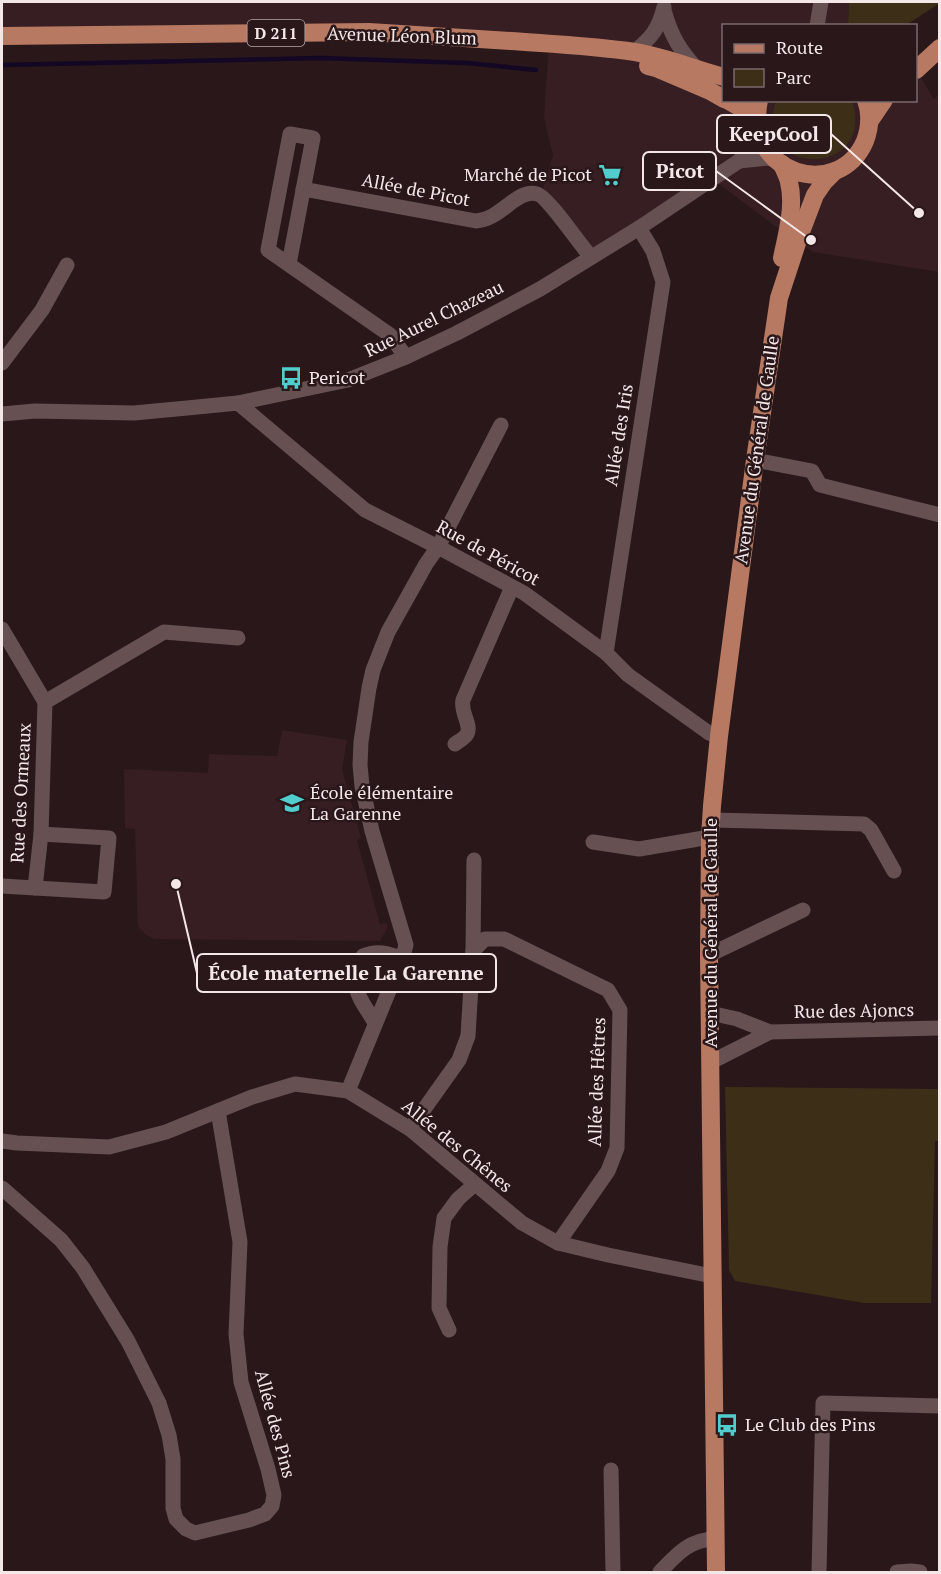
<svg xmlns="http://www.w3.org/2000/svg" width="941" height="1574" font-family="'PT Serif',serif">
	<rect width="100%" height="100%" fill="#29171a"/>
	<!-- built -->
	<g fill="#371e22">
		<path d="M2,2h847l-1,22 3,1 -127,1v74h192v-30l18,29 5,-4v177l-126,-20 -38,-26 -60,-45 -124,76 -50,-62 12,-40 -9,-37 5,-74 -130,-9 -417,1z"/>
		<path d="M282,730l65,10 -5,29 19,69 -4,2 23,84 6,-1 2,4 -8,14 -226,-2 -9,-5 -7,-8 -3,-97 -10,-1 -1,-59 84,4 1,-19 68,2z"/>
	</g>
	<!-- green -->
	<g fill="#3d2f17">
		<path d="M849,2h90l1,1 -34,22 -55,1 -3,-1z"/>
		<path d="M852,101c25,77 -102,78 -76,0z"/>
		<path d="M725,1087l214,2v52h-4l-4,162h-67l-129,-22 -6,-11z"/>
	</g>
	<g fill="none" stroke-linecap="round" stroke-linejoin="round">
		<!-- stream -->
		<path stroke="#130723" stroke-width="4.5" d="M2,65l319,-7 146,5 69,7"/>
		<!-- minor -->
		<g stroke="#665052" stroke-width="15">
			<path d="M664,10c7,26 16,41 35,61"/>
			<path d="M817,26l4,-24"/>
			<path d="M634,52c17,-14 25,-23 30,-45"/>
			<path d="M739,161l29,-3 7,2"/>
			<path d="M303,189l173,32c14,-1 24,-10 36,-19 7,-5 16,-11 25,-8 10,2 44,52 54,63"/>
			<path d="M289,264l24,-126 -23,-4 -22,116 122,85 16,22"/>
			<path d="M2,363l40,-53 25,-45"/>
			<path d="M238,403l127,107 73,37 86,46 82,60 22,22 81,58 10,3"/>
			<path d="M2,414l33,-3 99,2 53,-5 51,-5 110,-23 58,-23 51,-24 83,-44 99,-61 100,-67 9,-10 10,-19"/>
			<path d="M755,460l57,11 8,14 120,30"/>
			<path d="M2,629l43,73"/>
			<path d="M606,653l57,-371 -10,-31 -14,-23"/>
			<path d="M455,744c4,-3 10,-6 12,-10 5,-9 -7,-22 -4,-34l49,-113"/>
			<path d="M712,820l152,4 7,6 23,41"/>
			<path d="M593,842l46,7 71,-12"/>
			<path d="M2,886l33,2 6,-54 4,-132 119,-70 74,6"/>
			<path d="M35,888l69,4 5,-54 -68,-4"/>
			<path d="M473,951l1,-91"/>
			<path d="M709,955l94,-45"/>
			<path d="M710,1013l27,6 33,13 170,-4"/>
			<path d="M375,1023c-17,-29 -26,-32 -12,-67 14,-6 25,-3 39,3"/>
			<path d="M711,1062l59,-30"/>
			<path d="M348,1091l54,-132 4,-14 -34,-114 -10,-45 -2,-21 1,-23 8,-54 4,-18 15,-38 38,-68 12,-17 63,-122"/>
			<path d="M410,1129l49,-69 9,-24 5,-85 12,-12h19l104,51 12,20 -3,138 -9,23 -50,72"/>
			<path d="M2,1141l15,2 92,4 57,-15 86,-35 43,-13 53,7 62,38 112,94 36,20 50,12 104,21"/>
			<path d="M2,1188l59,52 22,28 45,73 31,62 10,32 4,24v49l3,11 10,10 9,4 54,-13 16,-6 7,-8 2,-11 -6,-26 -27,-87 -5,-48 4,-92 -22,-131"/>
			<path d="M449,1330l-10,-22 1,-61 4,-29 14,-19 17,-15"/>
			<path d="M611,1470l2,102"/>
			<path d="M660,1572c16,-17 30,-33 55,-33"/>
			<path d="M819,1572l4,-169 117,3"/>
			<path d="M897,1572l14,-1 9,1"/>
		</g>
		<!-- major -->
		<g stroke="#b77961" stroke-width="18">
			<path d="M2,36l367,-4c47,3 95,6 142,9 41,3 83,5 124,11 30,5 59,17 89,25"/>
			<path d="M648,66l8,2 54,23 14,8"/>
			<path d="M916,70l24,-22"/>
			<path d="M727,100l30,17"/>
			<path d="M759,100c-16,75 80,102 106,41 5,-13 6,-27 1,-41"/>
			<path d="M869,122l15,-22"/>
			<path d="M782,164c2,6 6,12 7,18 6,24 -2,52 -7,76"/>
			<path d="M716,1572l-7,-617 1,-118 2,-31 7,-70 36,-276 24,-162 20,-61 16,-42 9,-13 11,-11"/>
		</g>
	</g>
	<!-- icons -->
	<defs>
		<g id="supermarket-bare" transform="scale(1.8)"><path d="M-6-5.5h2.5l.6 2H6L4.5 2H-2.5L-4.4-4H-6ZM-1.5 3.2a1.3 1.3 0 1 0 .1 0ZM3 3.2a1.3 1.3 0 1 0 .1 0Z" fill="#52cdcd" stroke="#29171a" stroke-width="2.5" paint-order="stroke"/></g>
		<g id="bus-bare" transform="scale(1.8)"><path d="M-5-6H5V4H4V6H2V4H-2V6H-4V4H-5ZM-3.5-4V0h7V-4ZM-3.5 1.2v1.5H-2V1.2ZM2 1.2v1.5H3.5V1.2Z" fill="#52cdcd" stroke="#29171a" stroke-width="2.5" paint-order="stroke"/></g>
		<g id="school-bare" transform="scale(1.8)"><path d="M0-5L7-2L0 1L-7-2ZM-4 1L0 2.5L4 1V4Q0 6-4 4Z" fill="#52cdcd" stroke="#29171a" stroke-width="2.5" paint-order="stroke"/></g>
	</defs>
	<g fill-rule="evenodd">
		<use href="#supermarket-bare" x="610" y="175"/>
		<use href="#bus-bare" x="291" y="378"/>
		<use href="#school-bare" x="292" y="803"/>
		<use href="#bus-bare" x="727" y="1425"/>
	</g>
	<g text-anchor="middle" stroke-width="5" stroke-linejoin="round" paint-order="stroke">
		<!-- shield labels -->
		<rect fill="#29171a" stroke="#b7a9aa" stroke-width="1.5" x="247.5" y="20" width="57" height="26" rx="4.5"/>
		<g font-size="16" font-weight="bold" fill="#f4e7e8">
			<text x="276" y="39">D 211</text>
		</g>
		<!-- street labels -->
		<g font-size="18" fill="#f4e7e8" stroke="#29171a">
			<text transform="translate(402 36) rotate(2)" y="6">Avenue Léon Blum</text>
			<text transform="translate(416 190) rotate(11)" y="6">Allée de Picot</text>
			<text transform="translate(434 319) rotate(-26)" y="6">Rue Aurel Chazeau</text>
			<text transform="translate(619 435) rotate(-81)" y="6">Allée des Iris</text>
			<text transform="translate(757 450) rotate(-82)" y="6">Avenue du Général de Gaulle</text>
			<text transform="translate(488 553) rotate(29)" y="6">Rue de Péricot</text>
			<text transform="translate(21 793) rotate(-87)" y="6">Rue des Ormeaux</text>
			<text transform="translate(711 933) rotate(-90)" y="6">Avenue du Général de Gaulle</text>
			<text transform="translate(854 1011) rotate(-1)" y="6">Rue des Ajoncs</text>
			<text transform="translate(597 1082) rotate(-88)" y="6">Allée des Hêtres</text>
			<text transform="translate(457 1146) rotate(39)" y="6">Allée des Chênes</text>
			<text transform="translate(275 1424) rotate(75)" y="6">Allée des Pins</text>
		</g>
		<!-- poi labels -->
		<g font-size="18" fill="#f4e7e8" stroke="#29171a" text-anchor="start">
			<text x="592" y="181" text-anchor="end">Marché de Picot</text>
			<text x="309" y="384">Pericot</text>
			<text x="310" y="799">École élémentaire<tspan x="310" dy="21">La Garenne</tspan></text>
			<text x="745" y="1431">Le Club des Pins</text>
		</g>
	</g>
	<!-- callouts -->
	<path fill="none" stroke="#f4e7e8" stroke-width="2" d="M919 213L831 134M811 240L716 171M176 884L197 973"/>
	<g fill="#f4e7e8" stroke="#29171a" stroke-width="2">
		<circle cx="919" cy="213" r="6"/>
		<circle cx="811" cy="240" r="6"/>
		<circle cx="176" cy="884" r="6"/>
	</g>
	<g fill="#29171a" stroke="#f4e7e8" stroke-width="2">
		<rect x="717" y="115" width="114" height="38" rx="6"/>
		<rect x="643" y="152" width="73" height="38" rx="6"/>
		<rect x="197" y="954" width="299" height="38" rx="6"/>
	</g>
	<g font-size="20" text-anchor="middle" font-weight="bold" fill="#f4e7e8">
		<text x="774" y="141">KeepCool</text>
		<text x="680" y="178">Picot</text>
		<text x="346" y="980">École maternelle La Garenne</text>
	</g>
	<!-- border -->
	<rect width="941" height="1574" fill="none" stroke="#f4e7e8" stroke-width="6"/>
	<!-- legend -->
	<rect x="722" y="24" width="195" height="78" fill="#29171a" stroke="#7a6a6c" stroke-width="1.5"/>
	<rect x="734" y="44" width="30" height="9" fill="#b77961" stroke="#7a6a6c" stroke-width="1.5"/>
	<text x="776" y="54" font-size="18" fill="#f4e7e8">Route</text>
	<rect x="734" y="69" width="30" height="18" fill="#3d2f17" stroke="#7a6a6c" stroke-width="1.5"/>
	<text x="776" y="84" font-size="18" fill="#f4e7e8">Parc</text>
</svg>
